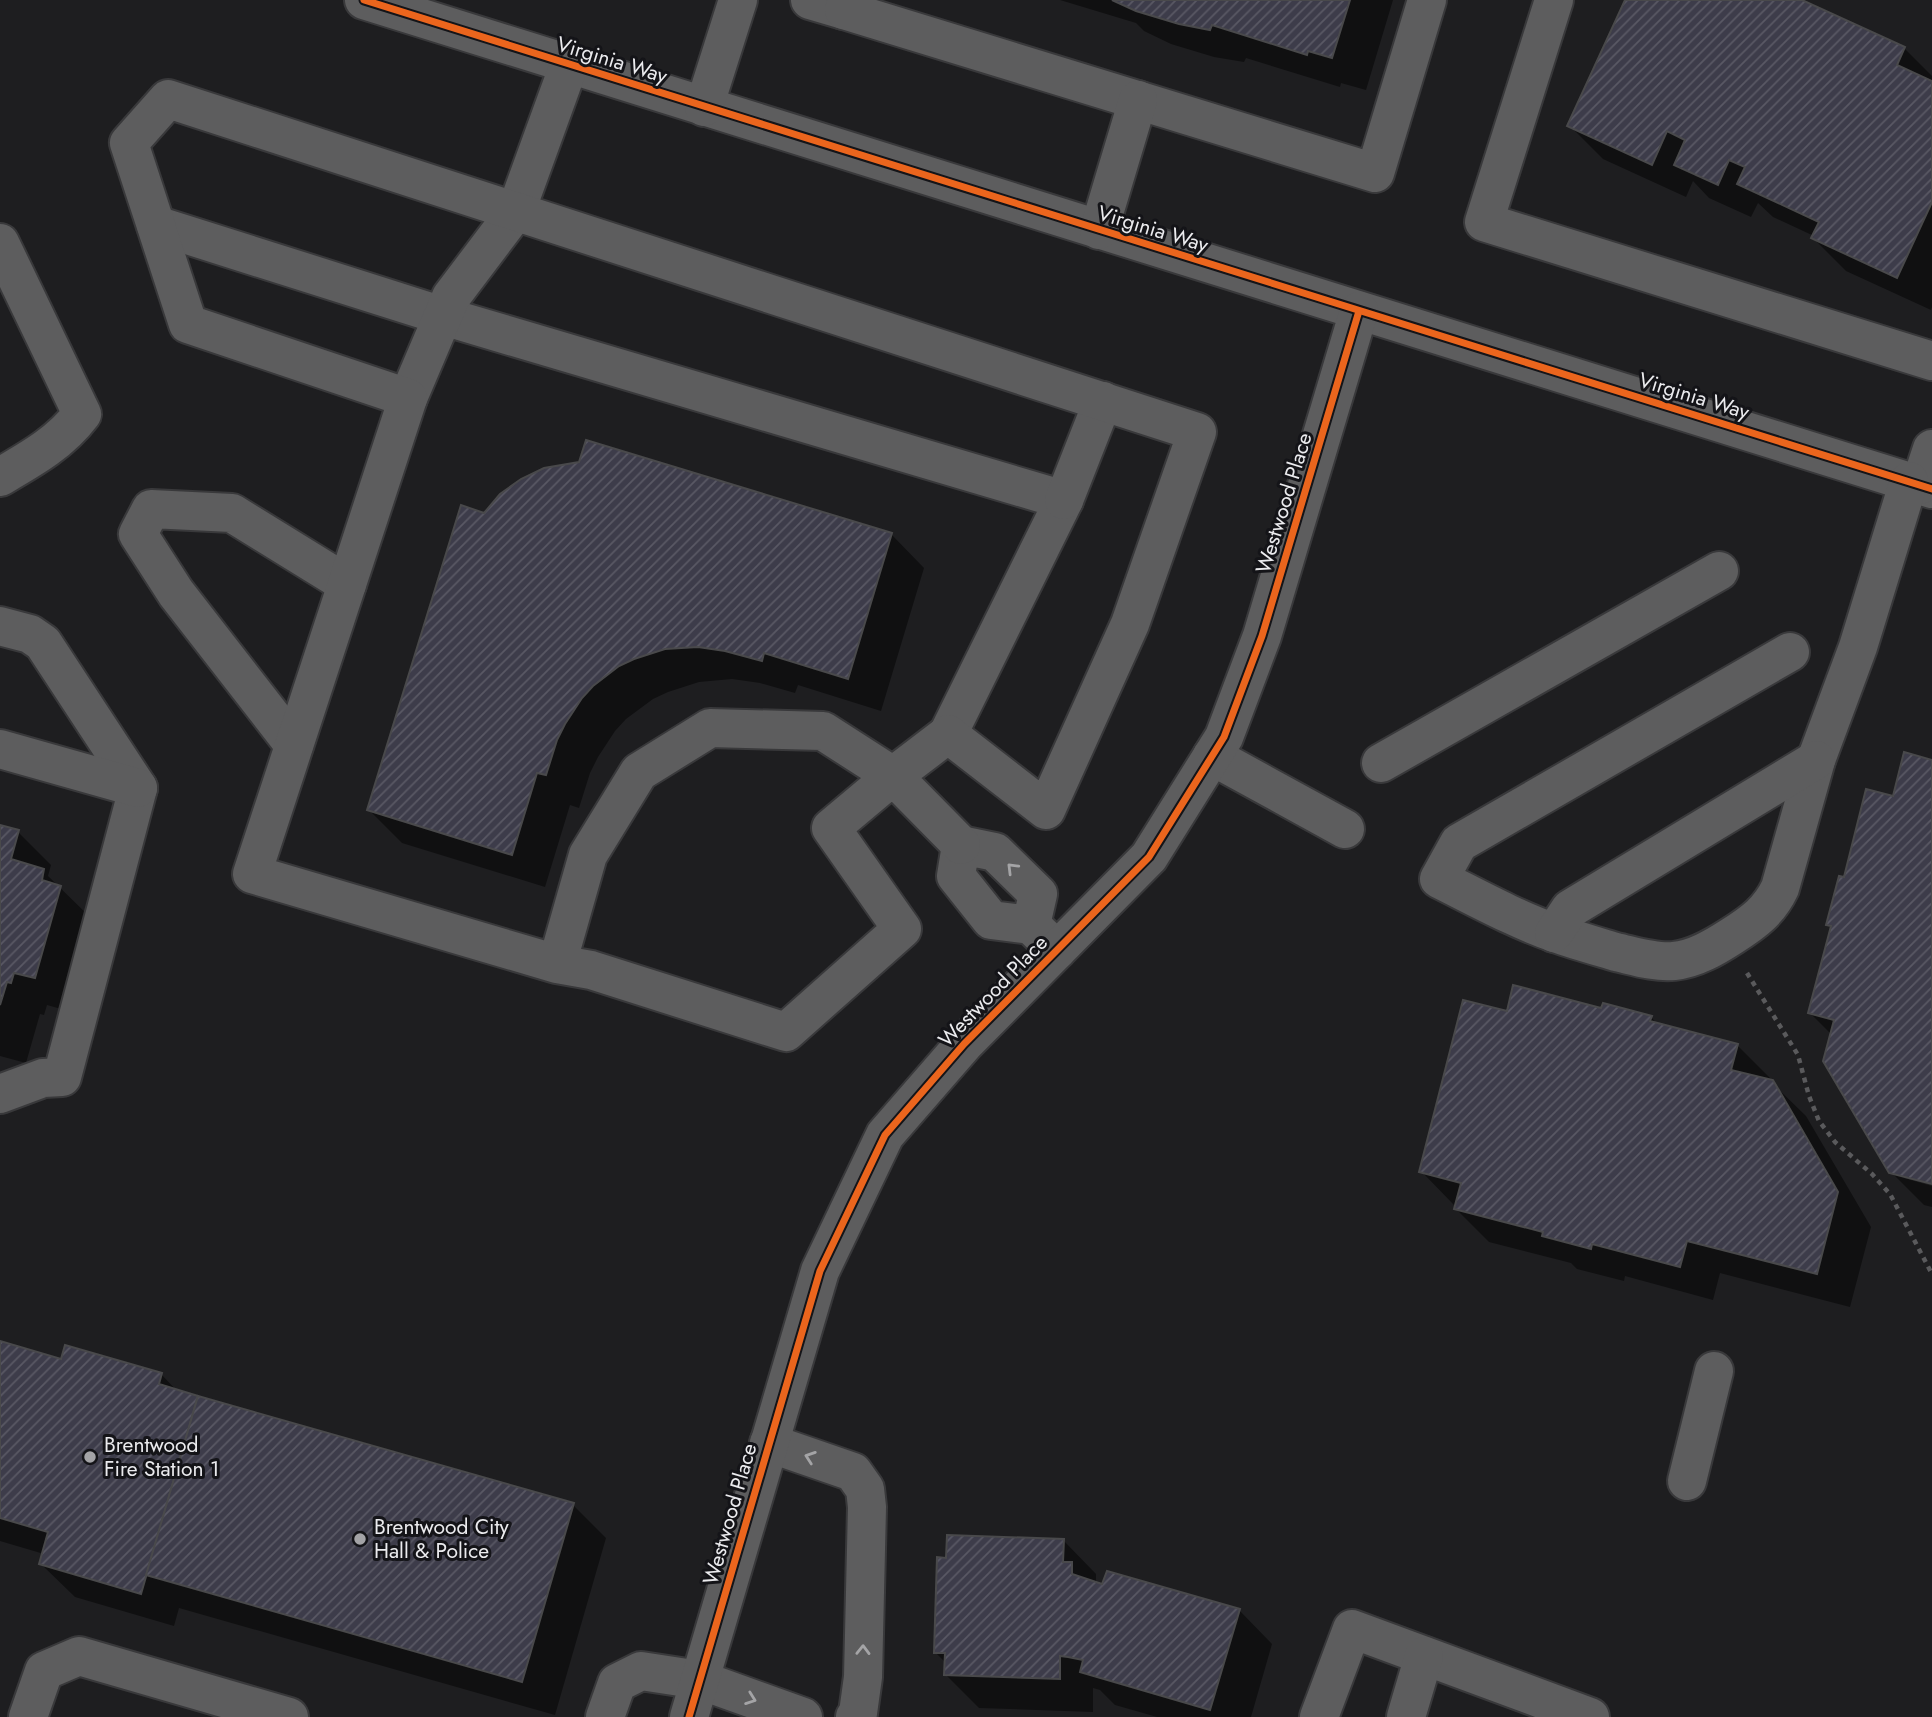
<svg xmlns="http://www.w3.org/2000/svg" width="1932" height="1717" font-family="Jost,sans-serif">
	<defs>
		<pattern id="building-hatch" width="6" height="6" patternUnits="userSpaceOnUse" patternTransform="scale(1.75)"><rect width="6" height="6" fill="#3d3c4a"/><path d="M-1 1l2-2M0 6l6-6M5 7l2-2" fill="none" stroke="#595864"/></pattern>
	</defs>
	<rect width="100%" height="100%" fill="#1e1e20"/>
	<!-- shadow -->
	<g fill="#0007">
		<path d="M1060,0h333l-27,90 -25,-7 -1,4 -94,-29 -2,4 -30,-5 -43,-13 -27,-13 -8,-8z"/>
		<path d="M1627,0h171l106,48 28,28v231l-1,3 -85,-39 -33,-33 1,-2 -41,-19 -15,-14 -7,14 -42,-19 -16,-17 -7,16 -83,-38 -34,-34z"/>
		<path d="M485,515l406,19 33,34 -43,143 -83,-26 -3,8 -35,-10 -28,-4 -33,3 -31,10 -15,7 -27,20 -11,12 -17,26 -8,16 -11,35 -9,-3 -25,82 -143,-44 -33,-33z"/>
		<path d="M1932,762v420l-28,-7v3l28,8v21l-8,-2 -34,-34 -58,-136 -22,-22 22,-85 -4,-4 17,-45 49,-81z"/>
		<path d="M0,827l18,5 33,33 -3,11 45,44 -25,91 -21,-6 -3,10 -4,-1 -14,49 -26,-7z"/>
		<path d="M1603,1011l48,6 7,8 79,20 34,34 -1,2 36,35 65,111 -21,80 -130,-34 -7,27 -88,-24 -1,5 -47,-12 -6,-6 -82,-21 -33,-33 1,-4h-3l-33,-34 87,-158z"/>
		<path d="M0,1343l62,18 99,13 17,18 395,113 33,33 -51,177 -376,-107 -5,18 -99,-29 -34,-33 3,-10 -44,-13z"/>
		<path d="M1063,1540l33,34v10l143,26 33,34 -21,73h-94l-42,-12 -15,-15 -7,-2v24l-114,-4 -33,-33v-12l-11,-11 13,-92z"/>
	</g>
	<!-- building -->
	<g fill="url(#building-hatch)" stroke="#49494b" stroke-width="2">
		<path d="M1112,0h238l-18,58 -24,-7 -1,4 -95,-30 -2,5 -31,-6 -43,-13z"/>
		<path d="M1625,0h177l103,47 -8,18 35,16v121l-35,76 -86,-40 8,-16 -82,-38 8,-17 -16,-7 -11,25 -44,-20 11,-25 -18,-9 -15,34 -85,-39z"/>
		<path d="M586,440l306,93 -44,146 -84,-26 -2,8 -37,-10 -27,-4 -33,2 -31,10 -15,7 -26,20 -11,12 -17,26 -8,16 -11,35 -9,-2 -25,82 -145,-45 94,-305 23,8 16,-19 21,-15 23,-11 35,-6z"/>
		<path d="M1904,752l28,8v424l-43,-11 -66,-112 11,-41 -26,-7 23,-87 -5,-1 13,-49 5,1 22,-88 27,7z"/>
		<path d="M0,825l19,5 -8,29 33,10 -2,11 19,6 -26,92 -21,-5 -3,10 -4,-1 -7,23z"/>
		<path d="M1513,985l88,23 2,-5 49,13 -2,5 88,23 -7,26 42,10 65,112 -21,82 -130,-33 -7,26 -88,-23 -1,5 -49,-13 1,-4 -89,-23 7,-26 -42,-11 44,-172 44,11z"/>
		<path d="M0,1341l61,18 4,-14 97,28 -3,11 39,12 -57,198 -102,-30 9,-32 -48,-14z"/>
		<path d="M198,1396l376,107 -52,179 -376,-107z"/>
		<path d="M947,1535l117,4 -1,23h9v12l30,10 5,-13 133,38 -30,101 -130,-38 3,-12 -15,-3 -8,-1v23l-116,-4 1,-22h-11l3,-96 9,1z"/>
	</g>
	<g fill="none" stroke-linecap="round" stroke-linejoin="round">
		<!-- minor casing -->
		<g stroke="#39393b" stroke-width="42">
			<g id="minor">
				<path d="M364,0l1568,489"/>
				<path d="M810,0l34,10"/>
				<path d="M847,0l-3,10 531,163 52,-173"/>
				<path d="M1554,0l-70,222 448,139"/>
				<path d="M704,107l34,-107"/>
				<path d="M156,225l287,91 621,184 -116,234"/>
				<path d="M1099,230l39,-130"/>
				<path d="M0,243l82,171c-22,29 -51,45 -82,63"/>
				<path d="M408,398l43,-101 65,-86 53,-146"/>
				<path d="M1920,485l12,-36"/>
				<path d="M1064,500l39,-99"/>
				<path d="M0,626l30,8 13,9 95,145 -76,289 -19,1 -43,16"/>
				<path d="M1790,652l-331,191 -20,36c38,19 76,40 116,54 20,7 41,13 61,19 18,4 40,11 58,9 21,-2 41,-14 58,-25 22,-14 37,-25 48,-48l36,-128 42,-113 51,-166"/>
				<path d="M294,745l-118,-152 -38,-59 13,-25 81,4 115,71"/>
				<path d="M0,749l138,39"/>
				<path d="M1212,756l133,73"/>
				<path d="M1381,763l338,-192"/>
				<path d="M1031,925l7,-31 -43,-42 -34,-7 -5,31 35,44 40,5 26,25"/>
				<path d="M1554,933l16,-24 246,-149"/>
				<path d="M557,964l31,-109 51,-83 71,-44 113,3 70,45 -62,52 71,101 -116,103 -195,-62 -34,-6 -305,-90 156,-476 -220,-74 -59,-181 39,-44 1029,333 -67,192 -84,186 -98,-76 -55,42 68,69"/>
				<path d="M769,1443l84,29 12,17 2,18 -4,170 -5,36 -3,4"/>
				<path d="M1687,1481l27,-110"/>
				<path d="M28,1717l16,-46 35,-15 210,61"/>
				<path d="M605,1717l12,-34 24,-12 59,9 103,37"/>
				<path d="M689,1717l131,-446 65,-136 79,-91 185,-187 75,-120 38,-101 97,-325"/>
				<path d="M1319,1717l33,-88 238,88"/>
				<path d="M1406,1717l18,-61"/>
			</g>
		</g>
		<!-- path -->
		<path stroke="#5a5a5c" stroke-width="4.5" stroke-dasharray="5 5" stroke-linecap="butt" d="M1747,973l51,82 11,41 10,25 16,21 37,32 18,20 42,80"/>
		<!-- minor -->
		<use href="#minor" stroke="#5d5d5e" stroke-width="38"/>
		<!-- cycleway casing -->
		<g stroke="#141418" stroke-width="11">
			<g id="cycleway">
				<path d="M364,0l1568,489"/>
				<path d="M689,1717l131,-446 65,-136 79,-91 185,-187 75,-120 38,-101 97,-325"/>
			</g>
		</g>
		<!-- cycleway -->
		<use href="#cycleway" stroke="#eb651d" stroke-width="7"/>
	</g>
	<!-- one-way arrows -->
	<defs><path id="oneway-chevron" d="M-2-3.5L2.5 0L-2 3.5" fill="none" stroke-width="1.6" stroke-linecap="round" stroke-linejoin="round" transform="scale(1.75)"/></defs>
	<g stroke="#a4a4a6">
		<use href="#oneway-chevron" transform="translate(1012 868) rotate(-135)"/>
		<use href="#oneway-chevron" transform="translate(810 1457) rotate(-161)"/>
		<use href="#oneway-chevron" transform="translate(863 1650) rotate(-89)"/>
		<use href="#oneway-chevron" transform="translate(751 1699) rotate(20)"/>
	</g>
	<!-- markers -->
	<g fill="#a3a3a6" stroke="#141418" stroke-width="2.5">
		<circle cx="90" cy="1457" r="7"/>
		<circle cx="360" cy="1539" r="7"/>
	</g>
	<g text-anchor="middle" stroke-width="6" stroke-linejoin="round" paint-order="stroke">
		<!-- street labels -->
		<g font-size="21" fill="#ebebee" stroke="#141418">
			<text transform="translate(612 60) rotate(17)" y="7">Virginia Way</text>
			<text transform="translate(1153 229) rotate(17)" y="7">Virginia Way</text>
			<text transform="translate(1694 396) rotate(17)" y="7">Virginia Way</text>
			<text transform="translate(1284 503) rotate(-73)" y="7">Westwood Place</text>
			<text transform="translate(993 991) rotate(-46)" y="7">Westwood Place</text>
			<text transform="translate(730 1514) rotate(-74)" y="7">Westwood Place</text>
		</g>
		<!-- poi labels -->
		<g font-size="21" fill="#ebebee" stroke="#141418" text-anchor="start">
			<text x="104" y="1452">Brentwood<tspan x="104" dy="24">Fire Station 1</tspan></text>
			<text x="374" y="1534">Brentwood City<tspan x="374" dy="24">Hall &amp; Police</tspan></text>
		</g>
	</g>
</svg>
